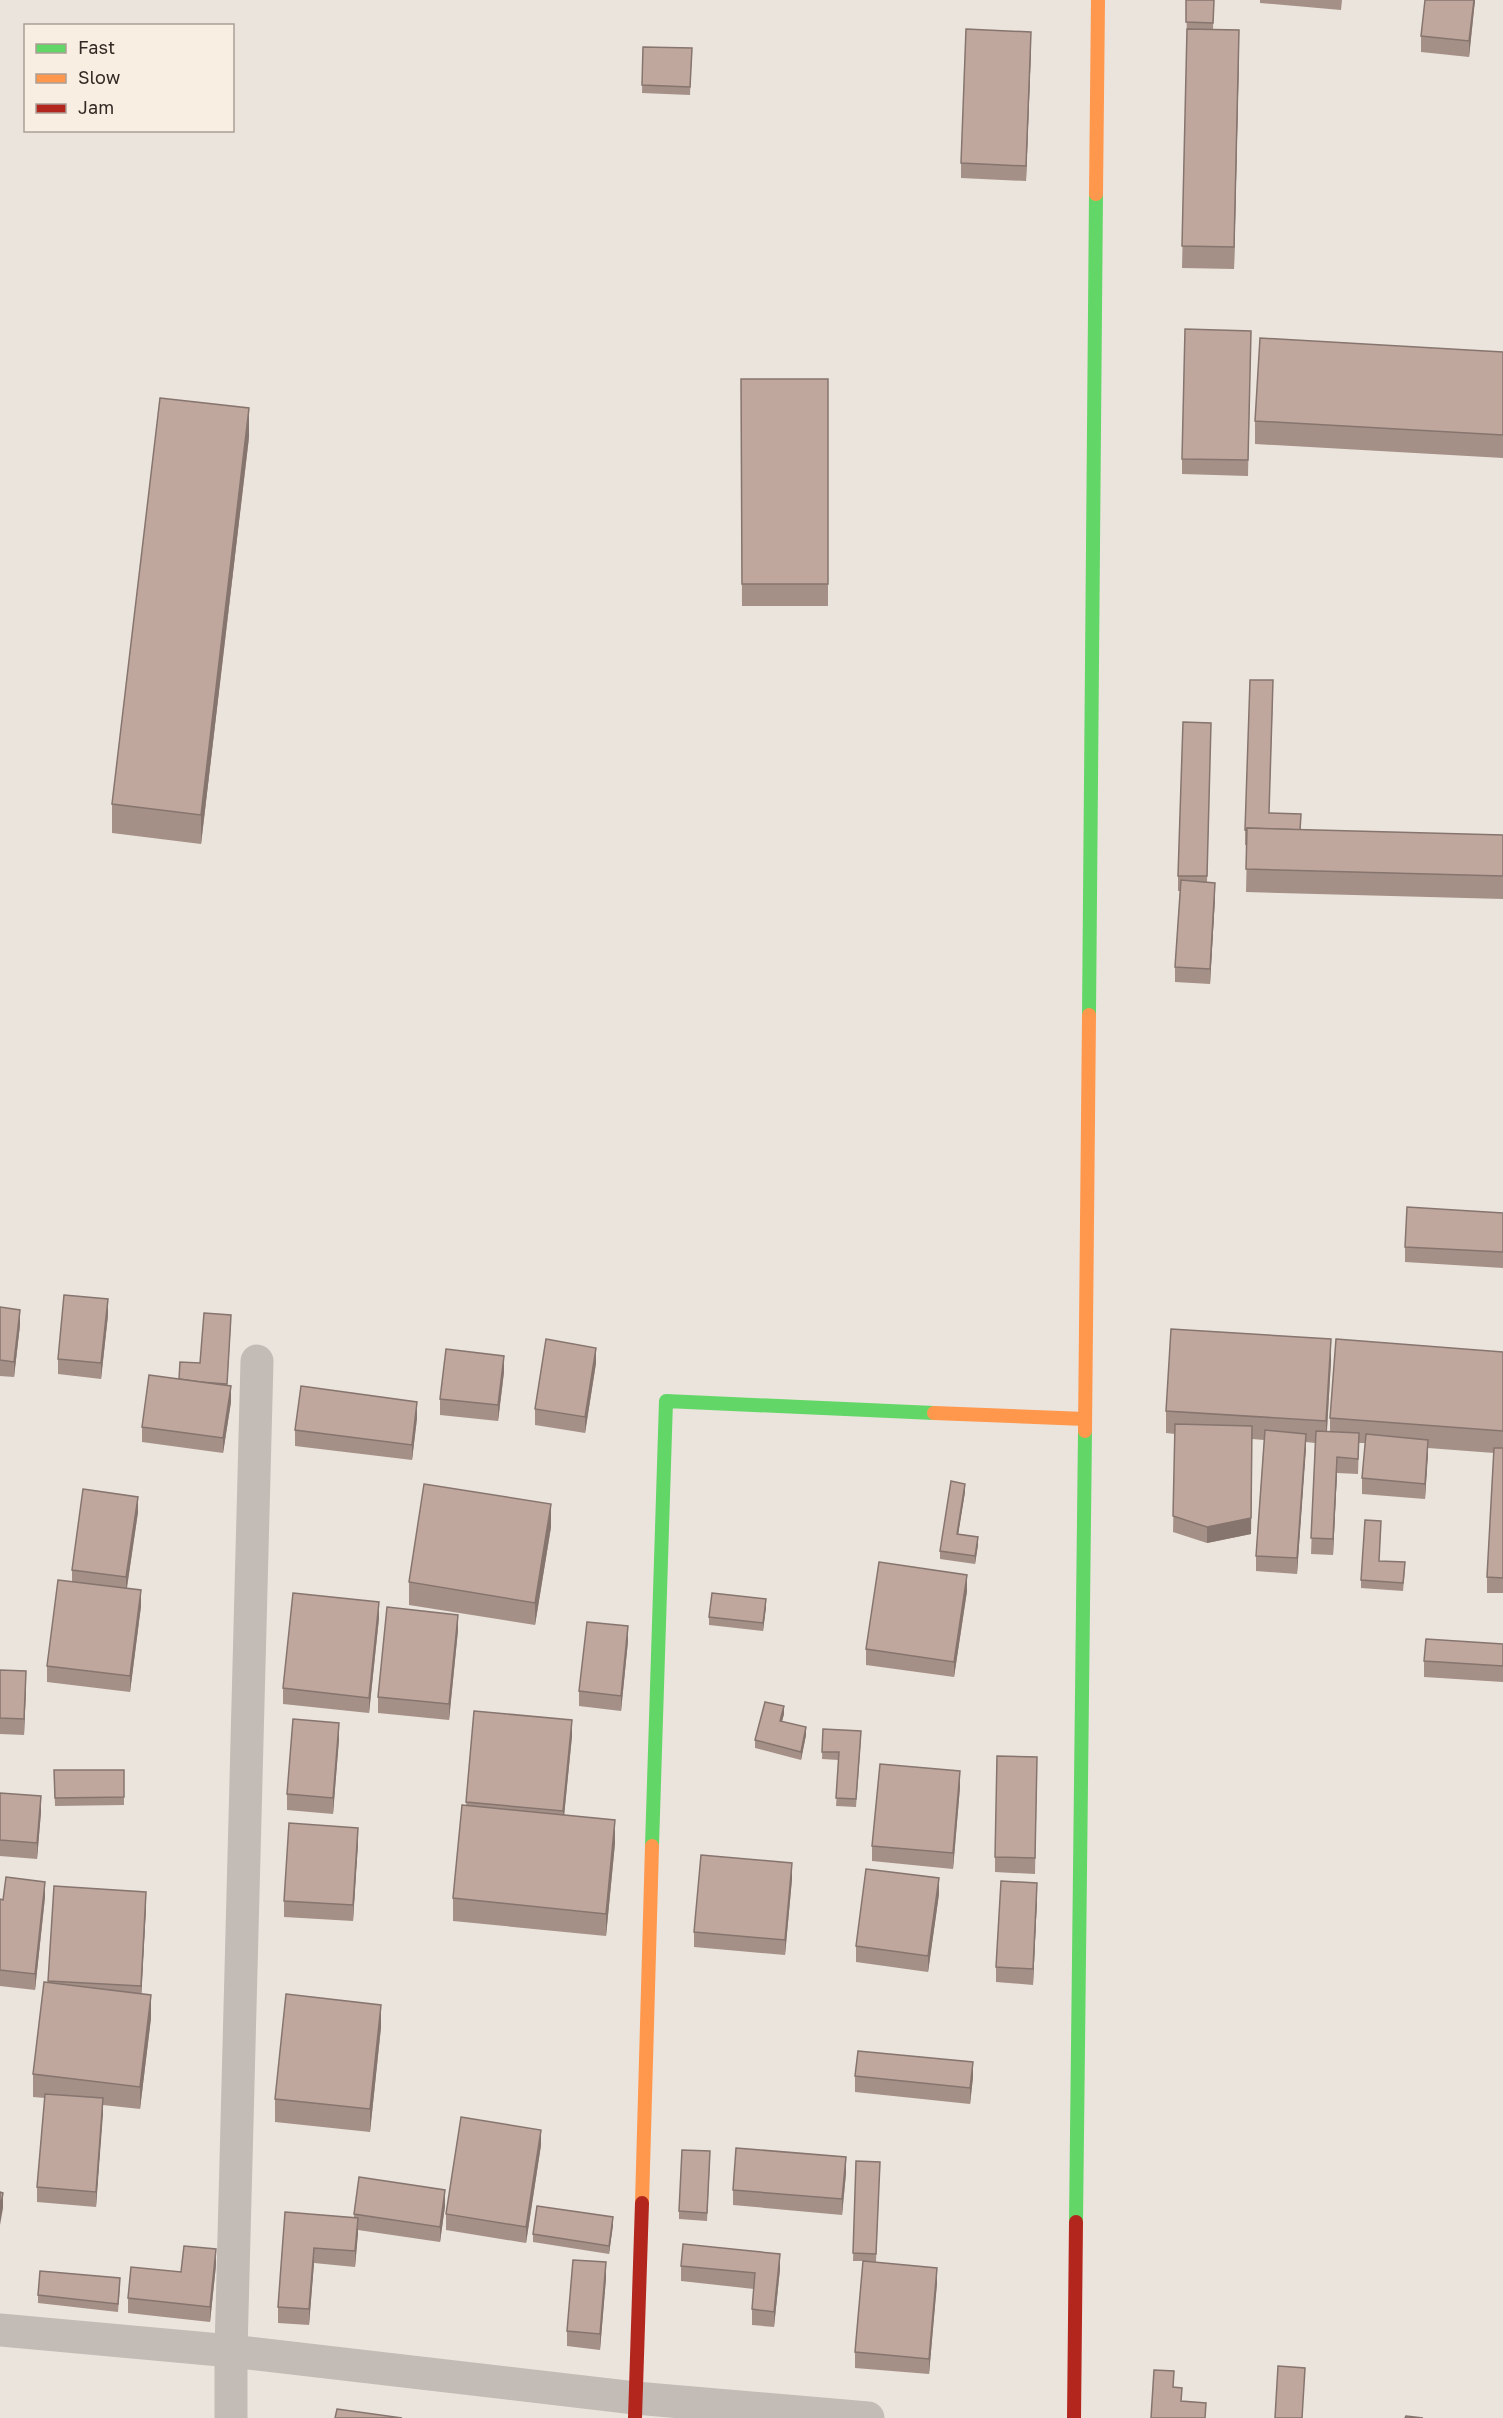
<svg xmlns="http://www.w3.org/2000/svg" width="1503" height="2418" font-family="'Golos Text',sans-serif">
	<rect width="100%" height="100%" fill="#ebe4dc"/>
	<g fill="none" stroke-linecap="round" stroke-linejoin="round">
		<!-- street -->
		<g stroke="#c3bcb6" stroke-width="33">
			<path d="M0,2330l231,21 404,47 233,20"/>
			<path d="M231,2418v-67l26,-990"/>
		</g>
		<!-- fast -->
		<g stroke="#63d668" stroke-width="14">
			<path d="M1089,1015l7,-821"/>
			<path d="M652,1846l14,-445 268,12"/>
			<path d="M1076,2222l9,-791"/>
		</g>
		<!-- slow -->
		<g stroke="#ff974d" stroke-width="14">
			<path d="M1096,194l2,-194"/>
			<path d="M934,1413l151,6"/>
			<path d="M1085,1431l4,-416"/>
			<path d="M642,2203l10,-357"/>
		</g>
		<!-- jam -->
		<g stroke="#b3261e" stroke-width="14">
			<path d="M635,2418l7,-215"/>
			<path d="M1074,2418l2,-196"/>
		</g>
	</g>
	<!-- wall -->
	<g fill="#a59087">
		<path d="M1186,0h28l-1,30 26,23 -5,216 -52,-1 5,-230z"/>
		<path d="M1260,0h82l-1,10 -81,-7z"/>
		<path d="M1475,0l-6,57 -48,-5v-16z"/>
		<path d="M643,47l49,1 -2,47 -48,-2z"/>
		<path d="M1031,48l-5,133 -65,-3v-15z"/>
		<path d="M1251,331l-3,145 -66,-2v-15z"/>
		<path d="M1503,352v106l-248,-14v-23z"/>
		<path d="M741,379h87v227h-86z"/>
		<path d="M249,437l-48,407 -89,-11v-29z"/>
		<path d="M1273,695l-4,118 32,17 202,5v64l-257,-7 1,-47h-2v-15z"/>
		<path d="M1211,723l-4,159 8,16 -5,86 -35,-2v-15l5,-76h-2v-15z"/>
		<path d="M1503,1213v55l-98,-6v-15z"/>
		<path d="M0,1307l20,18 -6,52 -14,-1z"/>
		<path d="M108,1315l-7,64 -43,-5v-15z"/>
		<path d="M231,1323l-4,63 4,16 -8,51 -81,-11v-15l37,-48 21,-16z"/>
		<path d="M1503,1352v241h-16v-16l7,-124 -66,-5 -3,51 -63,-5v-16l3,-35h-6l-1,31 -21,-1 -4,82 -22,-1 4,-111 -9,-1 -9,132 -41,-3v-15l8,-116 -12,-1 -1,95 -44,9 -34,-11 2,-98 -9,-1v-22l165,-50 -4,71h3v-14z"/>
		<path d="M596,1363l-11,70 -50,-8v-16z"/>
		<path d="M504,1372l-6,49 -58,-6v-16z"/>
		<path d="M417,1418l-5,42 -117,-14v-16z"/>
		<path d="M965,1492l-7,42 20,11 -3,19 -35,-5v-8z"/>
		<path d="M138,1512l-11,76 14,18 -11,86 -83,-10v-16l25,-84v-12z"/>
		<path d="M551,1527l-16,98 -126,-20v-23z"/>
		<path d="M1381,1528l-2,33 26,9 -2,21 -42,-3v-8z"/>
		<path d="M967,1591l-13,86 -88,-12v-16z"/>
		<path d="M766,1607l-3,24 -54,-6v-8z"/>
		<path d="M379,1618l-10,95 -86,-9v-16z"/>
		<path d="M458,1630l-9,90 -71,-7v-16z"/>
		<path d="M628,1641l-7,70 -42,-5v-15z"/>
		<path d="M1503,1644v38l-79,-5v-16z"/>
		<path d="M0,1670l26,17 -2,48 -24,-1z"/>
		<path d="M474,1711l98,25 -8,79 51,28 -9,93 -153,-15v-23l13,-92z"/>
		<path d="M784,1714l-2,7 24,14 -5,25 -46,-12v-8z"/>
		<path d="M823,1729l38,10 -5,68 -20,-1 3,-46 -17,-1z"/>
		<path d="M339,1739l-6,75 -46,-4v-16z"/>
		<path d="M54,1770h70v35l-69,1z"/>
		<path d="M1037,1773l-2,101 -40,-2v-15z"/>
		<path d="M960,1787l-7,82 -81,-8v-15z"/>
		<path d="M0,1793l41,19 -4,47 -37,-3z"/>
		<path d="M358,1843l-5,78 -69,-4v-16z"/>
		<path d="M792,1879l-7,76 -91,-8v-15z"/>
		<path d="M54,1886l92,21 -5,87 10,24 -11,91 -37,-4 -7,102 -59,-5v-15l8,-89 -12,-1v-23l15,-91z"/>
		<path d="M939,1894l-11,78 -72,-10v-16z"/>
		<path d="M45,1897l-10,93 -35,-4v-87z"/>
		<path d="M1037,1899l-4,86 -37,-3v-15z"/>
		<path d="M381,2027l-11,105 -95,-10v-23z"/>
		<path d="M855,2076l118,1 -3,27 -115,-12z"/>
		<path d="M541,2145l-15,98 -80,-13v-16z"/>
		<path d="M710,2159l-3,62 -28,-2v-8z"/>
		<path d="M856,2161l24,1 -4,100 -12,-1 73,22 -8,91 -74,-6v-16l8,-91h-10z"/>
		<path d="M846,2173l-4,42 -109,-10v-15z"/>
		<path d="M445,2206l-5,36 -82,-12 -3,37 -41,-4 -5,62 -31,-2v-16l7,-95 69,6v-4z"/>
		<path d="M613,2225l-4,29 -76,-12v-8z"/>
		<path d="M216,2265l-6,57 -82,-9v-15z"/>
		<path d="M681,2266l99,3 -6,58 -22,-2v-16l2,-20 -73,-8z"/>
		<path d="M606,2278l-6,72 -33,-4v-15z"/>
		<path d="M120,2286l-2,26 -80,-9v-8z"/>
	</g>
	<!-- shaded-wall -->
	<g fill="#86756e">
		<path d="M1474,0h1l-6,57v-16z"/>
		<path d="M1239,30v23l-5,216v-22z"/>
		<path d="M1031,32v16l-5,133v-15z"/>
		<path d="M249,408v29l-48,407v-29z"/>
		<path d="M1215,883v15l-5,86v-15z"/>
		<path d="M108,1299v16l-7,64v-16z"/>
		<path d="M20,1310v15l-6,52v-15z"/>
		<path d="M1331,1339v22l-5,83v-23z"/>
		<path d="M596,1348v15l-11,70v-16z"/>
		<path d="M504,1356v16l-6,49v-16z"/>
		<path d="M231,1386v16l-8,51v-15z"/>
		<path d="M417,1402v16l-5,42v-15z"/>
		<path d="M1252,1426l-1,108 -44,9v-16z"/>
		<path d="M1306,1434v15l-9,125v-16z"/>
		<path d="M1428,1440v15l-3,44v-15z"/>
		<path d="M1337,1457v16l-4,82v-16z"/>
		<path d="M965,1484v8l-8,50v-8z"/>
		<path d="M138,1497v15l-12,81v-16z"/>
		<path d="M551,1504v23l-16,98v-22z"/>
		<path d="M978,1537v8l-3,19v-8z"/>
		<path d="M967,1575v16l-13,86v-15z"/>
		<path d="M141,1590v16l-11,86v-16z"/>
		<path d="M766,1599v8l-3,24v-8z"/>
		<path d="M379,1602v16l-10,95v-15z"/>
		<path d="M458,1615v15l-9,90v-16z"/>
		<path d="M628,1626v15l-7,70v-15z"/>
		<path d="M26,1671v16l-2,48v-16z"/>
		<path d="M784,1706v8l-4,15v-8z"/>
		<path d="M572,1720v16l-9,91v-16z"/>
		<path d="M339,1723v16l-6,75v-16z"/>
		<path d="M806,1727v8l-5,25v-8z"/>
		<path d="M960,1771v16l-7,82v-16z"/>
		<path d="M41,1796v16l-4,47v-16z"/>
		<path d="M615,1820v23l-9,93v-22z"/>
		<path d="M358,1828v15l-5,78v-16z"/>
		<path d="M792,1863v16l-7,76v-15z"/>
		<path d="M939,1878v16l-11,78v-16z"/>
		<path d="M45,1882v15l-10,93v-16z"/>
		<path d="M1037,1883v16l-4,86v-16z"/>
		<path d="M146,1892v15l-5,95v-16z"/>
		<path d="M151,1995v23l-11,91v-22z"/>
		<path d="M381,2005v22l-11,105v-23z"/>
		<path d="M973,2062v15l-3,27v-16z"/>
		<path d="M103,2098v16l-7,93v-15z"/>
		<path d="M541,2130v15l-15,98v-16z"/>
		<path d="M846,2157v16l-4,42v-16z"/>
		<path d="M445,2190v16l-5,36v-15z"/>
		<path d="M3,2193v15l-3,17v-16z"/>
		<path d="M613,2217v8l-4,29v-8z"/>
		<path d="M358,2218v16l-3,33v-16z"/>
		<path d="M314,2248v15l-5,62v-16z"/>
		<path d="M216,2249v16l-6,57v-15z"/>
		<path d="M780,2254v15l-6,58v-15z"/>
		<path d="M606,2262v16l-6,72v-16z"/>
		<path d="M937,2268v15l-8,91v-15z"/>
	</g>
	<!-- building -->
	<g fill="#c0a79d" stroke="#86756e" stroke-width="1.5">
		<path d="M1186,0h28l-1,23 -27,-1z"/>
		<path d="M1425,0h49l-5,41 -48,-5z"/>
		<path d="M966,29l65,3 -5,134 -65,-3z"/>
		<path d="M1187,29l52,1 -5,217 -52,-1z"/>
		<path d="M643,47l49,1 -2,39 -48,-2z"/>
		<path d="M1185,329l66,2 -3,129 -66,-1z"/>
		<path d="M1260,338l243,14v83l-248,-14z"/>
		<path d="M741,379h87v205h-86z"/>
		<path d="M160,398l89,10 -48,407 -89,-11z"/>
		<path d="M1250,680h23l-4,133 32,1 -1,16 -53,-2v2h-2z"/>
		<path d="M1183,722l28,1 -4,153h-29z"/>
		<path d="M1247,828l256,7v41l-257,-7z"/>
		<path d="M1181,880l34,3 -5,86 -35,-2z"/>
		<path d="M1407,1207l96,6v39l-98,-5z"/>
		<path d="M64,1295l44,4 -7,64 -43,-4z"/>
		<path d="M0,1307l20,3 -6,52 -14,-2z"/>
		<path d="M204,1313l27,2 -4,69 -28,-2 -20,-3 1,-17 20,1z"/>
		<path d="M1171,1329l160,10 -5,82 -160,-10z"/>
		<path d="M546,1339l50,9 -11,69 -50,-8z"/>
		<path d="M1336,1339l167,13v79l-173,-13z"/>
		<path d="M446,1349l58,7 -6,49 -58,-6z"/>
		<path d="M149,1375l82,11 -8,52 -81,-11z"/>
		<path d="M301,1386l116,16 -5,43 -117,-15z"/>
		<path d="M1175,1424l77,2 -1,92 -44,9 -34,-11z"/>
		<path d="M1265,1430l41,4 -9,124 -41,-2z"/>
		<path d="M1316,1431l43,2 -1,26 -21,-2 -4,82 -22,-1z"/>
		<path d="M1366,1434l62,6 -3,44 -63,-6z"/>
		<path d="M1494,1448h9v130l-16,-1z"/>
		<path d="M951,1481l14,3 -8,50 21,3 -3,19 -35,-5z"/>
		<path d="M424,1484l127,20 -16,99 -126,-21z"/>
		<path d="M83,1489l55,8 -12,80 -54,-7z"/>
		<path d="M1365,1520l16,1 -2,40 26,1 -2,21 -42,-3z"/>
		<path d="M879,1562l88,13 -13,87 -88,-13z"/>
		<path d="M58,1580l83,10 -11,86 -83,-10z"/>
		<path d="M293,1593l86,9 -10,96 -86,-10z"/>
		<path d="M712,1593l54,6 -3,24 -54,-6z"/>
		<path d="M387,1607l71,8 -9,89 -71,-7z"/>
		<path d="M587,1622l41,4 -7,70 -42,-5z"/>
		<path d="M1426,1639l77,5v22l-79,-5z"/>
		<path d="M0,1670l26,1 -2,48 -24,-1z"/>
		<path d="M765,1702l19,4 -4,15 26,6 -5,25 -46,-12z"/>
		<path d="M474,1711l98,9 -9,91 -97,-9z"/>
		<path d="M293,1719l46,4 -6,75 -46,-4z"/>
		<path d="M823,1729l38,2 -5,68 -20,-1 3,-46h-17z"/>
		<path d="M997,1756l40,1 -2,101 -40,-1z"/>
		<path d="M880,1764l80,7 -7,82 -81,-7z"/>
		<path d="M54,1770h70v27l-69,1z"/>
		<path d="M0,1793l41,3 -4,47 -37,-3z"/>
		<path d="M462,1805l153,15 -9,94 -153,-16z"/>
		<path d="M289,1823l69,5 -5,77 -69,-4z"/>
		<path d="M701,1855l91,8 -7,77 -91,-8z"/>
		<path d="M866,1869l73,9 -11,78 -72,-10z"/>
		<path d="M6,1877l39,5 -10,92 -35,-4v-71l3,1z"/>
		<path d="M1001,1881l36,2 -4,86 -37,-2z"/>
		<path d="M54,1886l92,6 -5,94 -93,-5z"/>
		<path d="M44,1982l107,13 -11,92 -107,-13z"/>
		<path d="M286,1994l95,11 -11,104 -95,-10z"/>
		<path d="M858,2051l115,11 -3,26 -115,-12z"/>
		<path d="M45,2094l58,4 -7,94 -59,-5z"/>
		<path d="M461,2117l80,13 -15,97 -80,-13z"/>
		<path d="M736,2148l110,9 -4,42 -109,-9z"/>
		<path d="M682,2150l28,1 -3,62 -28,-2z"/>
		<path d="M856,2161l24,1 -4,92 -23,-1z"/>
		<path d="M359,2177l86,13 -5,37 -86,-13z"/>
		<path d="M0,2192l3,1 -3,16z"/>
		<path d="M537,2206l76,11 -4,29 -76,-12z"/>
		<path d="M285,2212l73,6 -3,33 -41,-3 -5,61 -31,-2z"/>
		<path d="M683,2244l97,10 -6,58 -22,-3 3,-36 -74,-7z"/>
		<path d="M184,2246l32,3 -6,58 -82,-9 3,-31 50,5z"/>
		<path d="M573,2260l33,2 -6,72 -33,-3z"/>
		<path d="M863,2261l74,7 -8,91 -74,-7z"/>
		<path d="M40,2271l80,7 -2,26 -80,-9z"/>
		<path d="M1278,2366l27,2 -3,50h-27z"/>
		<path d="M1154,2370l20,1 -1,16 9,1 -1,13 25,2 -1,15h-54z"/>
		<path d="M337,2409l65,9h-67z"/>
		<path d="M1406,2416l17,2h-18z"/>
	</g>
	<!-- legend -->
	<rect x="24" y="24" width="210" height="108" fill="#f9eee2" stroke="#aa9f96" stroke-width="1.5"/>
	<rect x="36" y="44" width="30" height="9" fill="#63d668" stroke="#aa9f96" stroke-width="1.5"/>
	<text x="78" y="54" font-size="18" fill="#332924">Fast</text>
	<rect x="36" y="74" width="30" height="9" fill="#ff974d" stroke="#aa9f96" stroke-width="1.5"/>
	<text x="78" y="84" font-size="18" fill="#332924">Slow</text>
	<rect x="36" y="104" width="30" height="9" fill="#b3261e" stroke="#aa9f96" stroke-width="1.5"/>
	<text x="78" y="114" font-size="18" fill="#332924">Jam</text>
</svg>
